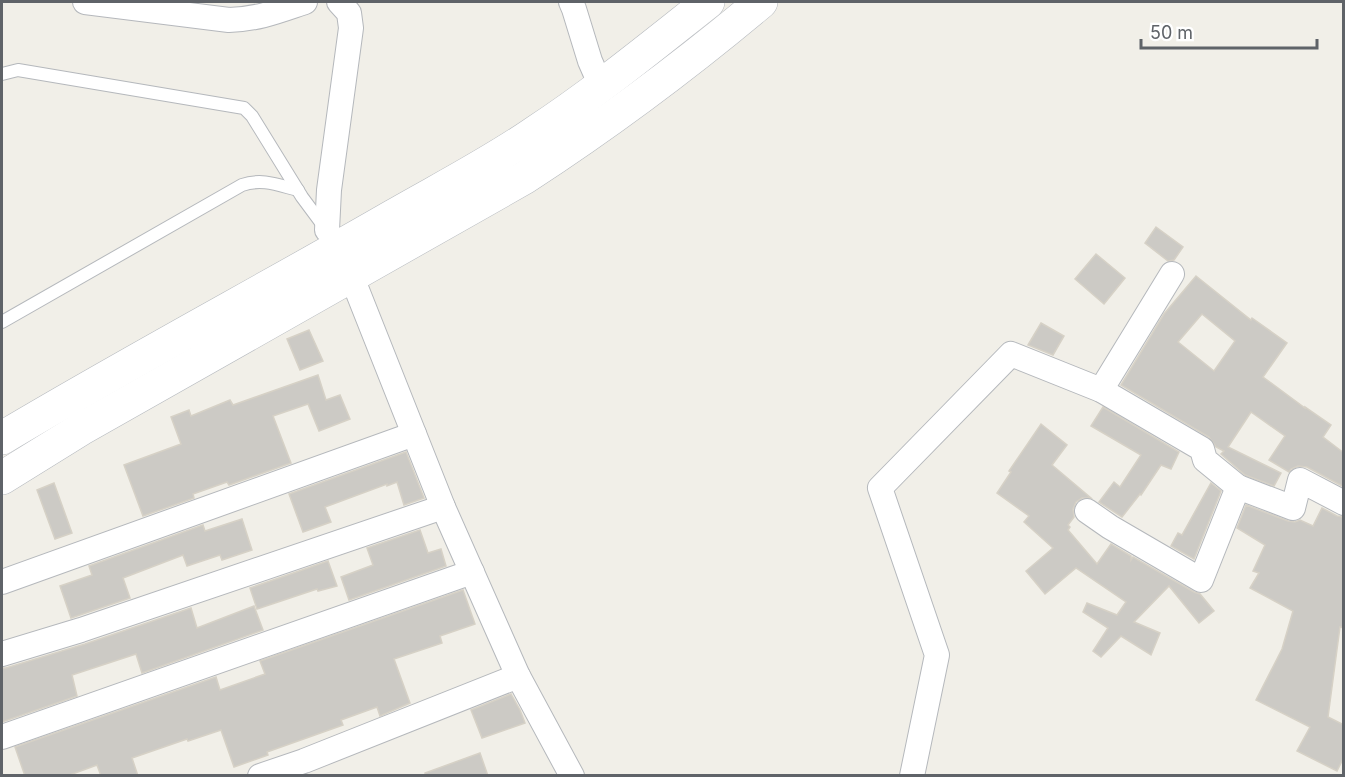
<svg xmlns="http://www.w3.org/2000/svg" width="1345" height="777" font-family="Inter,sans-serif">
	<rect width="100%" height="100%" fill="#f1efe8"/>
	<!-- building -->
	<g fill="#cccac5" stroke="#d6d1c6" stroke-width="1.5" fill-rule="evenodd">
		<path d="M1156,227l27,20 -9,13 -6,1 -23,-18z"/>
		<path d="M1096,254l29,24 -21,26 -29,-25z"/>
		<path d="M1196,276l55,44 1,-2 35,25 -24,34 42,31v-1l26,18 -8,12 21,16v34l-37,-20 -9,-1 -7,3 -2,3 -20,-12 16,-24 -34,-24 -23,35 53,26 -7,13 -29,-11 -24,-21 3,-3 -8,-4 -7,-10 -88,-52 43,-71zM1202,314l33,27 -21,30 -36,-29z"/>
		<path d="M1041,323l23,13 -11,19 -25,-10z"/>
		<path d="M309,330l14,31 -23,9 -13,-31z"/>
		<path d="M318,375l8,25 14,-5 10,24 -31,12 -11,-27 -35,12 18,47 -62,22 -2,-3 -34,12 1,4 -51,18 -19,-51 57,-21 -10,-27 18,-7 2,6 39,-16 3,5z"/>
		<path d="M1103,407l76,45 -8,17 -10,-4 -20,30 -1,-1 -18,23 -23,-15 15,-20 6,5 21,-32 -50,-29z"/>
		<path d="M1041,424l26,21 -15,20 39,33h-9l-6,4 -3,7 1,8 -6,8 2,2 -2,3 29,34 14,-20 20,12v4l2,-3 61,35 6,2 14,17 -15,12 -30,-37 -35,36 26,11 -9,22 -30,-19 -20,21 -8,-6 15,-23 -25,-16 4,-9 30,12 9,-13 -50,-34 -31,26 -19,-23 27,-23 -29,-26 5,-6 -32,-23 14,-21 -2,-1z"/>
		<path d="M406,452l18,46 -20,7 -7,-23 -10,4v-2l-62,23 6,15 -28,10 -14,-38z"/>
		<path d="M54,483l18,50 -17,6 -18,-49z"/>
		<path d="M1211,483l10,8 -27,68 -23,-13 7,-13 4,2z"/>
		<path d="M1246,505l42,16 7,1 5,-2 13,6 9,-18 15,8 7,1v111l-4,-1 -12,90 16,8v32l-7,14 -40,-20 13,-24 -54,-27 26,-51 11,-38 -43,-23 9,-15 -6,-2 12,-26 -28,-17z"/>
		<path d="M242,519l10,31 -30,10 -2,-5 -33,11 -4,-11 -60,23 7,20 -59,20 -11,-32 32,-11 -3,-9 114,-41 2,6z"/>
		<path d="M420,530l8,23 13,-4 5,17 -97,34 -8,-23 32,-12 -6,-17z"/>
		<path d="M328,561l9,25 -19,5 -1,-2 -60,20 -7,-21z"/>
		<path d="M463,590l12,34 -35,12 2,7 -48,16 16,44 -30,13 -3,-9 -36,13 2,5 -76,27 1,3 -34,12 -13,-37 -33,11 -1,-2 -55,19 6,18h-37l-4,-11 -30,11h-42l-10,-29 201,-70 4,13 45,-16 -5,-13z"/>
		<path d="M254,606l9,24 -121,43 -6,-19 -64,21 5,21 -75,26v-54h4l79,-24 106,-36 6,20z"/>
		<path d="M511,694l9,16 5,13 -43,15 -11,-28z"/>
		<path d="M480,753l8,23h-63v-3z"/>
	</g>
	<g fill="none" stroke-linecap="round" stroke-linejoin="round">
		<!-- lane casing -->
		<g stroke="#b5b8bc" stroke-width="14">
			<g id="lane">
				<path d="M2,74l16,-4 226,38 8,8 50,81 23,31"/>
				<path d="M2,322l240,-137c20,-7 36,0 56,5"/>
			</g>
		</g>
		<!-- street casing -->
		<g stroke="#b5b8bc" stroke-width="26">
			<g id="street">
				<path d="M85,2l144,18c30,-1 49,-9 76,-18"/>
				<path d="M571,2l3,7 16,52 11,25"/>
				<path d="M327,230l2,-40 22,-162 -2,-15 -10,-11"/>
				<path d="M351,275l92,232 75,169 54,100"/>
				<path d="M1101,390l71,-116"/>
				<path d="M1087,511l23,16 91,53 37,-93"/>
				<path d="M2,582l412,-148"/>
				<path d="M2,654l79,-24 362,-123"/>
				<path d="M2,737l470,-165"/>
				<path d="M260,776l44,-15 214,-85"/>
				<path d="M912,776l25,-121 -57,-167 131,-134 90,36 101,59 3,11 33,27 55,21 7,-28 44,23"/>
			</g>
		</g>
		<!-- secondary casing -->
		<g stroke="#b6babf" stroke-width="34">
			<g id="secondary">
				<path d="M2,438c129,-77 261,-147 391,-222 47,-27 96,-52 141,-83 61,-40 117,-86 174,-131"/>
				<path d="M2,478l79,-49 443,-251c83,-54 162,-113 237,-176"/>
			</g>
		</g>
		<!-- lane -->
		<use href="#lane" stroke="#fff" stroke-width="12"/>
		<!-- street -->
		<use href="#street" stroke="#fff" stroke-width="24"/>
		<!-- secondary -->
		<use href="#secondary" stroke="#fff" stroke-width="33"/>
	</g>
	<!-- border -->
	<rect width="1345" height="777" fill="none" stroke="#5f6368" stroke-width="6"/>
	<!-- scale -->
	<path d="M1141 39v9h176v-9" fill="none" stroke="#5f6368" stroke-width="3"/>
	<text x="1150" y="39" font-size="18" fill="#5f6368" stroke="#ffffff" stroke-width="4.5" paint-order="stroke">50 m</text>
</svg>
